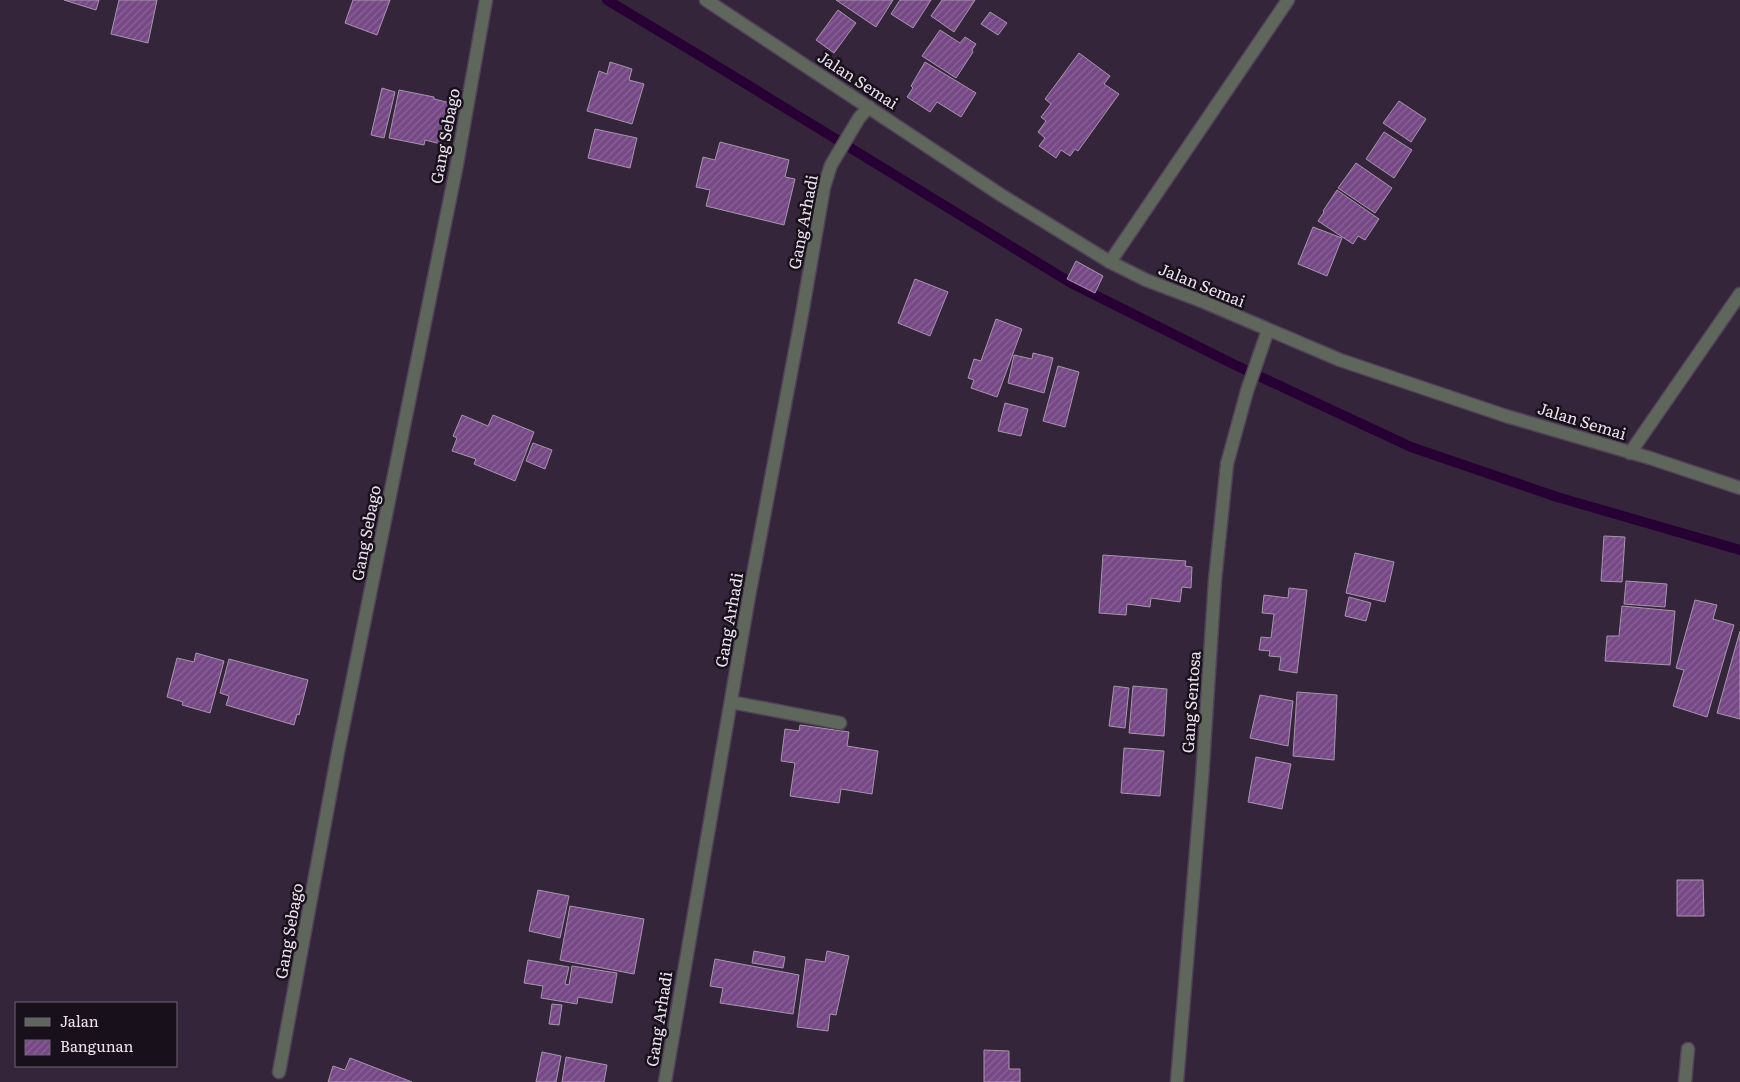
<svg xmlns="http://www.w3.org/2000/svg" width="1740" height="1082" font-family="Literata,serif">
	<defs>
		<pattern id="building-hatch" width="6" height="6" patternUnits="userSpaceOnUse" patternTransform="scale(1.25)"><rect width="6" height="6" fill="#764986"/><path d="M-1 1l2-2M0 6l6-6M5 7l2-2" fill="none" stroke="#8a6397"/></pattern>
	</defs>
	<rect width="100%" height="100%" fill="#34253a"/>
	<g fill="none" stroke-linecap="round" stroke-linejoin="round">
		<!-- stream -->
		<path stroke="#270034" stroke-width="10" d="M607,0l95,57 369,226 162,81 178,83 146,50 183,53"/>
	</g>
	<!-- building -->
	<g fill="url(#building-hatch)" stroke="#a795ae">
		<path d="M64,0h35l-3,10z"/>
		<path d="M119,0h38l-9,43 -37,-9z"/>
		<path d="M353,0h37l-13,35 -32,-12z"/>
		<path d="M836,0h57l-17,27z"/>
		<path d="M900,0h31l-18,28 -22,-14z"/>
		<path d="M942,0h33l-21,32 -23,-16z"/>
		<path d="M838,10l18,13 -22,30 -18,-13z"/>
		<path d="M990,12l17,11 -9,12 -17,-11z"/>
		<path d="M940,30l20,13 5,-6 11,7 -4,6 1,2 -17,26 -34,-22z"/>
		<path d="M1079,53l31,23 -6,8 15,10 -41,57 -3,-2 -5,7 -9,-6 -5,8 -17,-12 6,-8 -7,-6 8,-11 -5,-4 10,-13 -6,-5z"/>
		<path d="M610,62l22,7 -3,11 15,4 -12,40 -45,-13 12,-40 8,3z"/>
		<path d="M925,62l51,31 -15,24 -24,-15 -7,10 -23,-15 6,-9 -2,-2z"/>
		<path d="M382,88l13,4 -11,46 -13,-3z"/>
		<path d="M399,90l35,7v2l16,4 -9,41 -16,-4 -1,5 -35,-7z"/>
		<path d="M1399,101l27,18 -15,23 -28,-19z"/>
		<path d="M595,129l42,9 -7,30 -42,-10z"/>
		<path d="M1384,132l28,18 -18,28 -28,-19z"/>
		<path d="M720,142l69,18 -4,17 10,2 -11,46 -78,-19 4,-16 -14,-3 7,-30 12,3z"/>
		<path d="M1356,163l36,25 -17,25 -37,-25z"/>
		<path d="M1337,190l42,29 -14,21 -7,-4 -5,8 -35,-23 6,-9 -1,-1z"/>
		<path d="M1313,227l29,11 -15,38 -29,-12z"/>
		<path d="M1076,261l27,15 -8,17 -28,-14z"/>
		<path d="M915,279l33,13 -18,44 -32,-13z"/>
		<path d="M996,319l26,10 -25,68 -26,-9 3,-8 -6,-2 6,-19 7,2z"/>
		<path d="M1033,353l20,5 -9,35 -36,-10 6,-28 18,4z"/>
		<path d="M1058,366l21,6 -14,55 -22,-6z"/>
		<path d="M1005,403l23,6 -7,27 -23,-5z"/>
		<path d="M462,415l26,11 5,-11 41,17 -19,49 -41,-17 2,-5 -24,-8 5,-13 -4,-2z"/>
		<path d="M533,443l19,7 -7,19 -19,-8z"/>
		<path d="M1604,536l21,1 -3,45 -21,-1z"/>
		<path d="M1355,553l39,9 -9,40 -39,-9z"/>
		<path d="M1103,555l83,6 -1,5 7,1 -1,21 -9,-1 -2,15 -29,-4 -1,9 -23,-3 -1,11 -27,-2z"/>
		<path d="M1626,581l41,3 -2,23 -41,-3z"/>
		<path d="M1289,588l18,2 -10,83 -18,-3 2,-13 -12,-1 1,-5 -11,-1 2,-13 10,1 3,-24 -12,-1 2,-18 24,3z"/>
		<path d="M1349,597l22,6 -5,18 -21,-5z"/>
		<path d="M1695,600l22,5 -4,14 21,6 -27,92 -34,-11 11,-36 -8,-2z"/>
		<path d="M1622,606l53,5 -5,54 -65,-4 2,-25h12z"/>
		<path d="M1740,631v88l-23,-6z"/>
		<path d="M196,653l28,8 -14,52 -28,-8 1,-3 -16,-5 10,-39 17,4z"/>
		<path d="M229,659l79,21 -9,35 -2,-1 -3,11 -68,-20 3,-9 -9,-3z"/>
		<path d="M1114,686l15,2 -4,40 -16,-2z"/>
		<path d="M1133,686l34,3 -3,47 -35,-3z"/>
		<path d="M1297,692l40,3 -3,65 -41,-4z"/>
		<path d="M1260,695l33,6 -5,45 -38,-8z"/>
		<path d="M800,725l49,7 -2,14 31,5 -6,43 -31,-5 -2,14 -49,-7 5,-33 -14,-2 4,-32 14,2z"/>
		<path d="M1124,748l40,3 -4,45 -39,-3z"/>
		<path d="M1256,757l35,7 -9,45 -34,-7z"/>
		<path d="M1677,880h26l1,36h-27z"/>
		<path d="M538,890l31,6 -9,42 -31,-7z"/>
		<path d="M570,906l74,13 -10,55 -74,-14z"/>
		<path d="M754,951l31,6 -2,11 -31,-5z"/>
		<path d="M827,951l22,5 -13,59 -6,-1 -2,17 -31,-4 9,-68 19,3z"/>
		<path d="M715,959l84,16 -6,39 -73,-11 3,-15 -13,-2z"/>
		<path d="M528,960l41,7 -4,17 4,1 3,-19 45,7 -5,30 -34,-6 -1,7 -36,-6 2,-12 -19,-3z"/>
		<path d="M552,1004l10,1 -3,20 -10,-1z"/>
		<path d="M984,1050l25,1v18h11v13h-36z"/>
		<path d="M542,1052l19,4 -5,26h-20z"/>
		<path d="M566,1057l41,8 -3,17h-42z"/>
		<path d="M350,1058l62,24h-84l5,-16 12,4z"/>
	</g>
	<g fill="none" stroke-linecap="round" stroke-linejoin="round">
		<!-- minor casing -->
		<g stroke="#514357" stroke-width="15">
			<g id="minor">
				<path d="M706,0l295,195 109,67 36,18 58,22 136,58 166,56 144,42 90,30"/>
				<path d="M1110,262l178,-262"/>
				<path d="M1630,453l110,-159"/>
				<path d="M731,702l109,21"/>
				<path d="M279,1072l59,-320 119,-588 29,-164"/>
				<path d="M665,1082l84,-486 53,-282 22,-127 7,-22 28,-47 10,-11"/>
				<path d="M1177,1082l25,-303 13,-199 12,-116 20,-73 21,-61"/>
				<path d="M1685,1082l3,-33"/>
			</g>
		</g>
		<!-- minor -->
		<use href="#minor" stroke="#5f675d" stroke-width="12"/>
	</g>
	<g text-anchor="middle" stroke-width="5" stroke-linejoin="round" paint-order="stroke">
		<!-- street labels -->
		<g font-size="16" fill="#ebe1ef" stroke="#18111b">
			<text transform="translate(858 80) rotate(33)" y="6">Jalan Semai</text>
			<text transform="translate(445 136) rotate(-79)" y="6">Gang Sebago</text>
			<text transform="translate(803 222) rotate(-79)" y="6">Gang Arhadi</text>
			<text transform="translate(1202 285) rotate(22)" y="6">Jalan Semai</text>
			<text transform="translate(1582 421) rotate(17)" y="6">Jalan Semai</text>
			<text transform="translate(366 533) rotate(-79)" y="6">Gang Sebago</text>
			<text transform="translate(729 620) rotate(-80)" y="6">Gang Arhadi</text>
			<text transform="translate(1191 702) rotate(-86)" y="6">Gang Sentosa</text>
			<text transform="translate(289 931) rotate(-80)" y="6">Gang Sebago</text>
			<text transform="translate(659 1019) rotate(-81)" y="6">Gang Arhadi</text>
		</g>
	</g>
	<!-- legend -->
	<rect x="15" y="1002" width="162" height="65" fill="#18111b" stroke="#6c6470"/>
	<rect x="25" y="1018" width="25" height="8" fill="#5f675d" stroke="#6c6470"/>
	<text x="60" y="1027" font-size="15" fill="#ebe1ef">Jalan</text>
	<rect x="25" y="1040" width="25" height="15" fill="url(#building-hatch)" stroke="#6c6470"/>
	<text x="60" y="1052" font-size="15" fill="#ebe1ef">Bangunan</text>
</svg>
